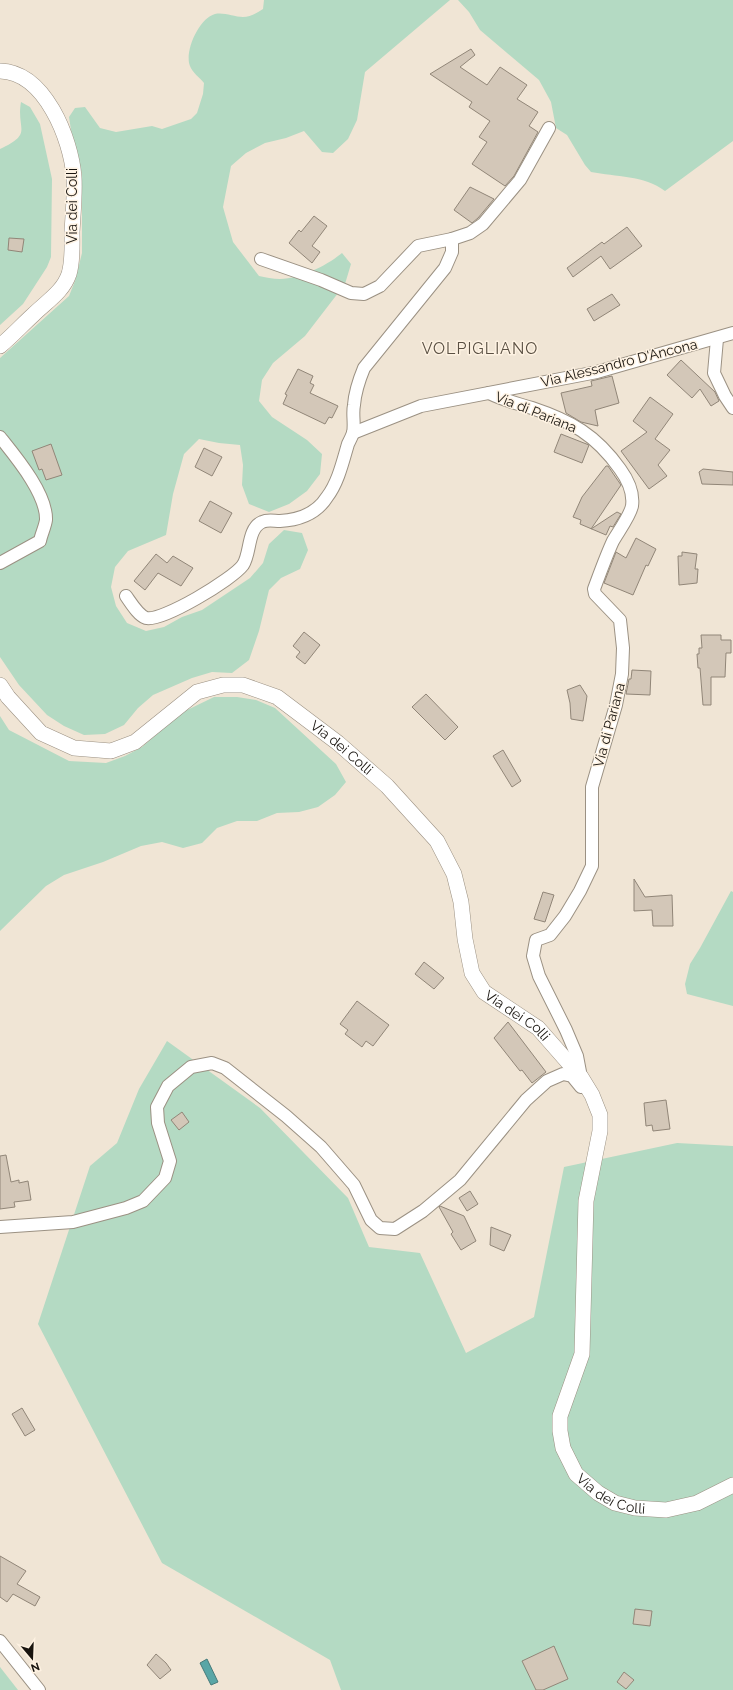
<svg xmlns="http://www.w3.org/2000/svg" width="733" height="1690" font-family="Raleway,sans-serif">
	<rect width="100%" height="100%" fill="#f0e5d5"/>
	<!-- green -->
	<g fill="#b4dac3">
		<path d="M264,0h186l-85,72 -8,48 -9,19 -15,14 -11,-1 -18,-21 -18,7 -21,5 -19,10 -15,13 -8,41 10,35 26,34c6,1 14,3 21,3 22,-1 46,-13 62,-26l9,11 -6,20 -40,52 -32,27 -11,17 -3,21 13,16 35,23 15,14 -2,20 -13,17 -18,13 -20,8 -20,-8 -7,-19 1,-20 -3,-20 -21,-2 -20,-4 -15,15 -11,40 -7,41 -38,16 -13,16 -4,20 5,19 11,17 19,8 18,-4 18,-10 20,-7 48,-32 13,-15 6,-19 15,-14 18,3 6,17 -8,19 -19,9 -12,12 -10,41 -10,29 -17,13 -20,-1 -20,6 -39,17 -15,13 -14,17 -19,9 -21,1 -20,-9 -17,-11 -28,-30 -19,-28v-299l69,-62 6,-15 7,-28v-79l-11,-44 -2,-13 6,-9 10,-1 15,21 16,4 36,-6 10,3 29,-10 6,-6 6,-19 1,-11c-4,-5 -12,-11 -14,-17 -6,-14 9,-48 25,-52 9,-2 19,3 28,3 7,0 14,-4 20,-8z"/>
		<path d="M458,0h275v141l-68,50c-21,-16 -49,-14 -74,-19l-6,-7 -18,-30 -11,-7 -5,-26 -12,-22 -59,-50 -11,-18z"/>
		<path d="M21,102l9,5 10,17 12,55 -1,78 -4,10 -24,37 -23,21v-176c34,-16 16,-19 21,-47z"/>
		<path d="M214,697h23l19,3 19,8 61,56 10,18 -11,13 -17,12 -19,5 -22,1 -20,8h-20l-20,7 -15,15 -19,5 -21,-6 -21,4 -38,16 -39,13 -18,11 -46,45v-215l9,14 60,31 37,2 19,-7 17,-9 39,-34z"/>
		<path d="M731,891l2,1v114l-46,-12 -2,-10 5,-20 10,-16z"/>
		<path d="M167,1041l93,67 88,90 21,49 51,6 46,100 68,-36 30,-150 113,-24 56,3v544h-392l-11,-30 -168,-97 -124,-239 52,-158 27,-23 22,-54z"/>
		<path d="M0,1667l18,23h-18z"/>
	</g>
	<!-- water -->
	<path fill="#59a6a6" stroke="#467a79" d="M207,1659l11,23 -7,3 -11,-22z"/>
	<!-- building -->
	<g fill="#d3c7b8" stroke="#918678">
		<path d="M471,49l4,6 -15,12 27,18 13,-18 27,18 -10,14 21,13 -9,14 9,6 -24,44 -9,10 -33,-22 15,-22 -8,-5 11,-16 -21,-14 3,-5 -42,-28z"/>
		<path d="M470,187l24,12 -16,19 -6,5 -18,-13z"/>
		<path d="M314,216l13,10 -15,20 8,6 -8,11 -23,-20 10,-13 2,2z"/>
		<path d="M627,227l15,19 -32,23 -9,-13 -28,21 -6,-9 35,-26 2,2z"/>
		<path d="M9,238l15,1 -2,13 -14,-2z"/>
		<path d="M612,294l8,11 -26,16 -7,-12z"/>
		<path d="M681,360l34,32 4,9 -8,5 -11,-17 -8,9 -25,-23z"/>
		<path d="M298,369l15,7 -3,7 4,2 -4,8 28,13 -6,12 -3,-1 -4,7 -42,-20 4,-9 -2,-1z"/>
		<path d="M612,376l7,27 -24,7 3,16 -17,-4 -15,-9 -5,-20 31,-7 -1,-5z"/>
		<path d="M650,397l23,17 -18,25 15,11 -12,15 9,11 -18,13 -28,-38 26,-19 -14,-11z"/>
		<path d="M561,434l28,11 -7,18 -28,-11z"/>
		<path d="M51,444l11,31 -16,5 -4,-11 -3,1 -7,-19z"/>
		<path d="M204,448l18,9 -10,19 -17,-9z"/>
		<path d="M606,466h2l13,19 -30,44 26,-17 4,2 -8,13 -3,-1 -4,9 -26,-11 1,-4 -8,-3 9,-20z"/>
		<path d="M703,469l30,3v13l-31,-1 -3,-12z"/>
		<path d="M210,501l22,12 -11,20 -22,-12z"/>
		<path d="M636,538l20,11 -8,17 -2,-1 -13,30 -29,-12 12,-31 10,6z"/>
		<path d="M682,552l15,2 -2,15h3l-1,14 -18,2 -1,-29h4z"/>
		<path d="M156,554l11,9 6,-7 20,12 -12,18 -23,-13 -13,17 -11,-9z"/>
		<path d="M304,632l16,13 -15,19 -9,-7 4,-5 -7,-6z"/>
		<path d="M701,635h20v5h10v13h-5l-1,24h-14v28h-8l-3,-37h-2l-1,-14h2v-6h3z"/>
		<path d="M632,670l19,1 -1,24 -24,-1 3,-15h2z"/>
		<path d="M580,685l7,11 -4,25 -12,-2 -1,-16 -3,-13z"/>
		<path d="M426,694l32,33 -13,13 -33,-33z"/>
		<path d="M503,750l18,31 -9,6 -19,-31z"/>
		<path d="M634,879l11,18 27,-2 1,31h-20l-1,-16 -18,1z"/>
		<path d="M543,892l11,3 -9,27 -11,-3z"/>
		<path d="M424,962l20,16 -10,11 -19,-15z"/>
		<path d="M357,1001l32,24 -16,21 -7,-5 -4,6 -17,-13 3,-4 -8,-6z"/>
		<path d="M508,1022l38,50 -14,11 -10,-13 -2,1 -26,-33z"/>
		<path d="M666,1100l4,29 -17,2 -1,-6 -6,1 -2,-23z"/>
		<path d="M182,1112l7,10 -10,8 -8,-10z"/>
		<path d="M6,1155l5,27 8,-2v3l9,-2 3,19 -17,2 1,5 -15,2v-53z"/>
		<path d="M470,1191l8,13 -11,7 -8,-13z"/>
		<path d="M440,1206l24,10 12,25 -15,9 -10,-16 2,-2 -14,-25z"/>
		<path d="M491,1227l20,8 -7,16 -14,-6z"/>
		<path d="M22,1408l13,22 -10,6 -13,-22z"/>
		<path d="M0,1556l26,15 -9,13 23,13 -5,9 -22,-12 -6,8 -7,-5z"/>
		<path d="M635,1609l17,2 -2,15 -17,-2z"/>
		<path d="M554,1646l14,33 -25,11h-7l-14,-29z"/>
		<path d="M156,1654l10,9 5,7 -11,9 -13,-14z"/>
		<path d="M624,1672l10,8 -8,9 -9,-7z"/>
	</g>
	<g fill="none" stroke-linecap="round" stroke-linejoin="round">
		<!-- minor casing -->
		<g stroke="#9b9183" stroke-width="14">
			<g id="minor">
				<path d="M261,259l60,21 30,13 13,1 16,-8 38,-40 34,-7 18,-6 13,-9 37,-44 29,-52"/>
				<path d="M717,339l-3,34 11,23 8,12"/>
				<path d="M489,393c16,8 27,10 43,15 39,13 64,27 88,61 8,11 14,23 12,37 -2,10 -14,26 -19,35 -7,15 -13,32 -19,48l1,5 25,26 3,28 -1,26 -6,31 -24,82v79l-12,25 -15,25 -15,19 -14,5 -3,16 6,20 27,54 11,26 4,21"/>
				<path d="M353,433l68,-27 176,-34 136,-39"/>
				<path d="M0,437c16,20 47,57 46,83 -1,7 -5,15 -6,21l-40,22"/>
				<path d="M126,596c5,7 12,19 20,22 16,4 87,-39 97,-53 8,-12 4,-36 19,-43 6,-3 12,-1 18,-1 19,-1 37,-8 47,-24 11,-14 16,-36 21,-53 2,-4 4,-8 5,-11 2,-9 -1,-19 1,-28 1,-13 5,-25 10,-37l81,-100 7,-16v-13"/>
				<path d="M0,1227l73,-5 53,-14 17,-7 22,-23 5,-17 -12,-38 -1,-16 11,-21 23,-19 21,-4 13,5 61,48 35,31 33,38 17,35 9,8 15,1 28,-18 37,-31 66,-80 21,-19 16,-7 9,2 9,11"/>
				<path d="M0,1641l39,49"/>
			</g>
		</g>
		<!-- tertiary casing -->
		<g stroke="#9b9183" stroke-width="16">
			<g id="tertiary">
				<path d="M0,71c45,1 71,68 74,106 1,18 -1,37 -2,55 0,13 1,29 -3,42 -6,18 -23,28 -36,41 -11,10 -21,21 -33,31"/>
				<path id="s1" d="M0,685l8,12 33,36 33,15 37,3 24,-9 62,-50 26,-7h20l34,12 61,46 49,43 50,55 17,33 7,28 4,37 7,34 12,19 54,36 43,49 11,18 8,20v16l-14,70 -4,153 -22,62v15l3,17 13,26 22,19 17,10 20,5 31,2 31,-7 36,-18"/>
			</g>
		</g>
		<!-- minor -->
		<use href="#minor" stroke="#fff" stroke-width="12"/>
		<!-- tertiary -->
		<use href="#tertiary" stroke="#fff" stroke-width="15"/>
	</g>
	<g text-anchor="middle" stroke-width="3" stroke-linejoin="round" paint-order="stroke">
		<!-- street labels -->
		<g font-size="14" fill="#18140f" stroke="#fef2e2">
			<text transform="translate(72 206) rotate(-90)" y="5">Via dei Colli</text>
			<text transform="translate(619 363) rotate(-14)" y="5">Via Alessandro D'Ancona</text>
			<text transform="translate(536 412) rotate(22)" y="5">Via di Pariana</text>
			<text transform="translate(609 725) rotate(-75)" y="5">Via di Pariana</text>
			<text dy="5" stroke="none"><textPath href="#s1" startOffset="407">Via dei Colli</textPath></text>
			<text dy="5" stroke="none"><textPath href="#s1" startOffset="742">Via dei Colli</textPath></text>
			<text dy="5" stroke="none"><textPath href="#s1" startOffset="1283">Via dei Colli</textPath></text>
		</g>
		<!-- quarter labels -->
		<g font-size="16" letter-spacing="1" fill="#5a5043" stroke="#fef2e2">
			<text x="480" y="354">VOLPIGLIANO</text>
		</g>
	</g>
	<!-- north arrow -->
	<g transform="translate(32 1658) rotate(161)" stroke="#fef2e2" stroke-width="3" paint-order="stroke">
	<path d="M0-3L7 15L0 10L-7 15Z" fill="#18140f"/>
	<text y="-6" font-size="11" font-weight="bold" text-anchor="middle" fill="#18140f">N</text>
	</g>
</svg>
